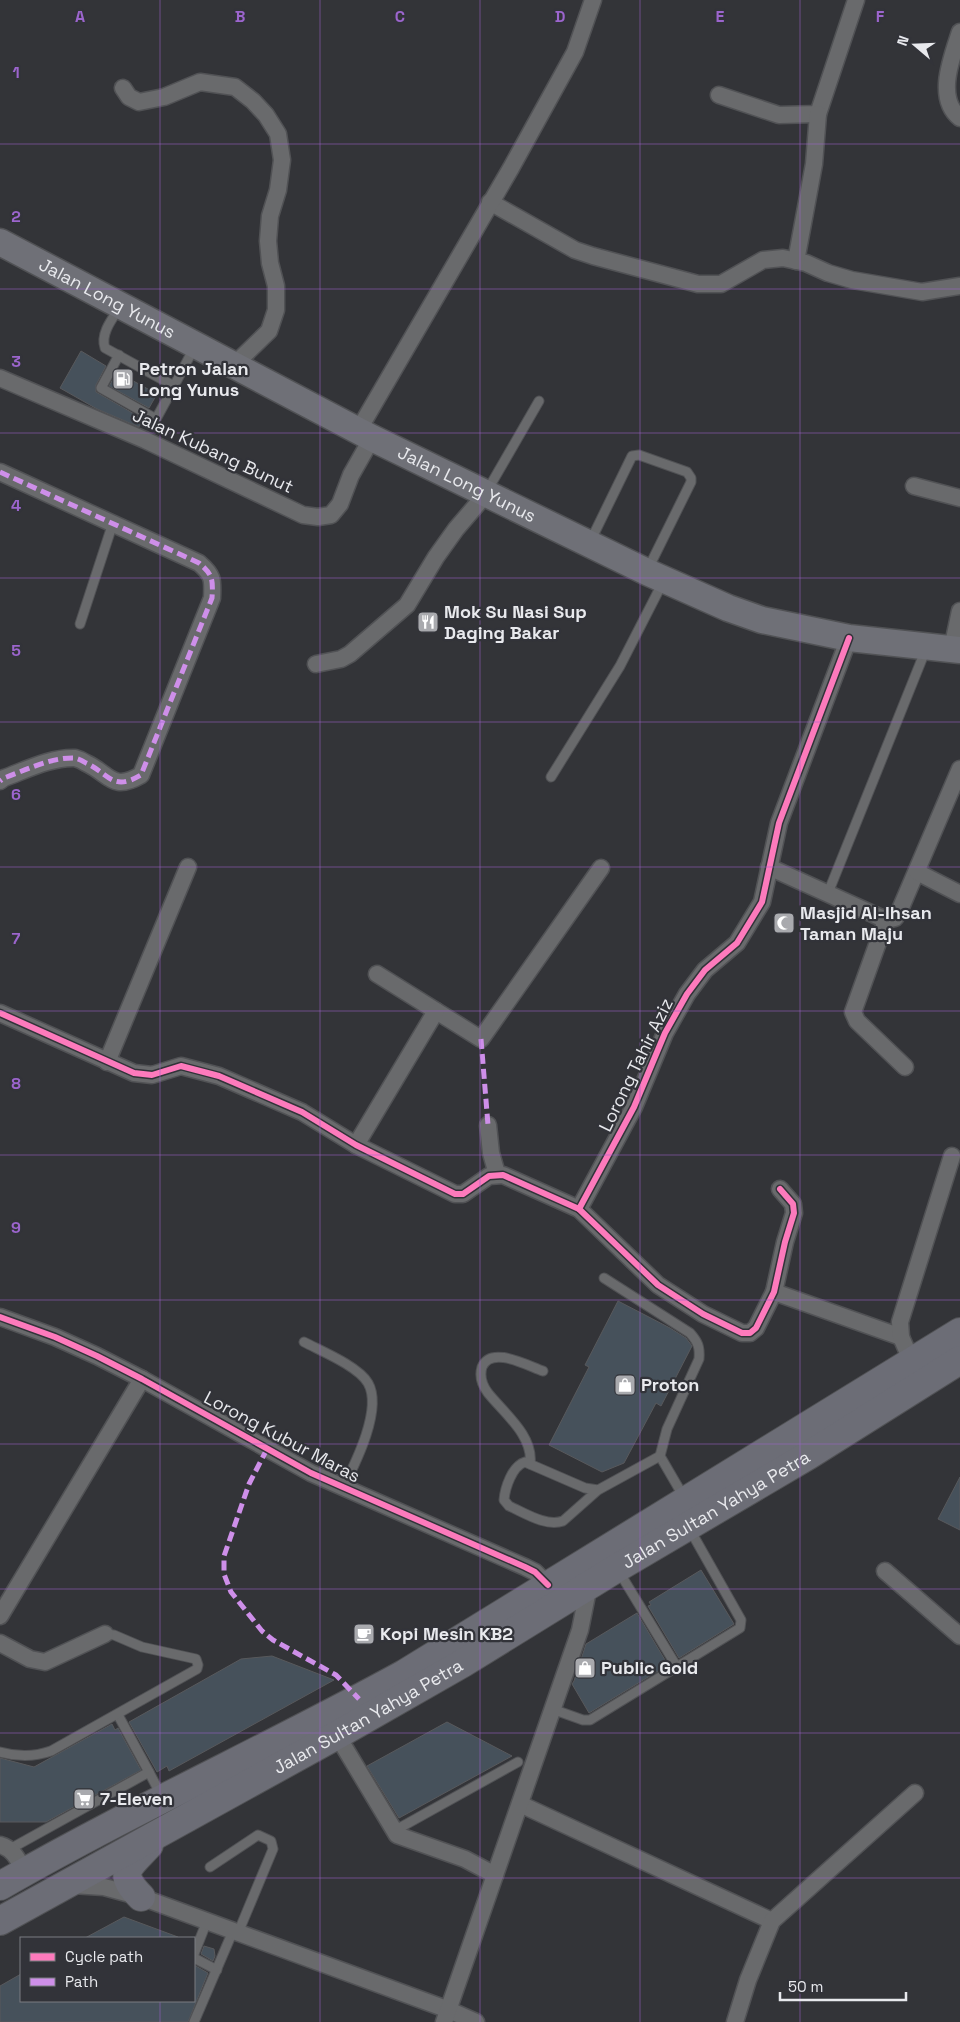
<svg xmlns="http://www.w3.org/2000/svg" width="960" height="2022" font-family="'Space Grotesk',sans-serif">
	<rect width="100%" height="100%" fill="#333438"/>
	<!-- building -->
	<g fill="#46515b" stroke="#58595c">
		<path d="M81,351l25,15 -10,19v7l47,27 -4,8 -42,-18 -37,-21z"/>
		<path d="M117,372l40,22 -8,14 -40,-22z"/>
		<path d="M618,1301l52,27 16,10 6,8 -31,60 -5,-3 -32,60 -22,9 -53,-27 40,-78 -4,-2z"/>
		<path d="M960,1477v53l-22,-11z"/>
		<path d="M701,1570l33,54 -55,34 -31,-52 3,-1 -2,-3z"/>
		<path d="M637,1613l31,52 -79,48 -17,-29 2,-3 12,-37z"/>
		<path d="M272,1656l62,24 -165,91 -2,-5 -10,6 -28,-50 112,-63z"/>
		<path d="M447,1722l65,34 -113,62 -32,-52z"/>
		<path d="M112,1724l3,6 3,-2 23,42 -95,52h-46v-64l34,9z"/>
		<path d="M124,1917l54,20v1h-93z"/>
		<path d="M204,1946l10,3 1,7 -2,5 -12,-7z"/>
		<path d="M194,1965l14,8 -20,49h-188v-36l21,-12v27h173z"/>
	</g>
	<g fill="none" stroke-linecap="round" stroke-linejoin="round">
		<!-- service casing -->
		<g stroke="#515255" stroke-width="11">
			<g id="service">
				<path d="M120,307c-8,12 -20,27 -15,41l69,38 20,-38"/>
				<path d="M119,355l-18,33 55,31 18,-33"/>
				<path d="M487,491l52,-90"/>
				<path d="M590,542l42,-86 7,-1 48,17 4,6v4l-44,89"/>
				<path d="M80,624l33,-101"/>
				<path d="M551,777l69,-111 43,-84"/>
				<path d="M828,893l98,-244"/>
				<path d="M604,1278l86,55c8,9 10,14 9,26l-32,70 -7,27 25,43"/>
				<path d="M304,1342c17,9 54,24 64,41 15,26 -13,81 -25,105"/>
				<path d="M530,1464c4,-28 -26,-51 -42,-71 -6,-8 -9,-16 -6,-26 9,-22 46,-1 61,4"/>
				<path d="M598,1490l-13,-2 -60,-26c-13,4 -20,26 -21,38l5,6c16,7 37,21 54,15l35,-31 62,-34"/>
				<path d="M618,1570l59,97"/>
				<path d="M552,1709l31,11h7l150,-92 1,-8 -52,-92"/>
				<path d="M118,1715l31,57"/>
				<path d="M0,1752c18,5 34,5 51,-1l146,-82 1,-4 -2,-6 -54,-12 -28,-12 -9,-1"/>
				<path d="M394,1831l124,-69"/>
				<path d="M10,1849l139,-77 13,25"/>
				<path d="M210,1867l48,-32 13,6 2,8 -35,84"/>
				<path d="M194,1954l13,-33"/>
				<path d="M194,1958l23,12"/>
				<path d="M194,2022l39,-91"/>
			</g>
		</g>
		<!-- minor casing -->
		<g stroke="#515255" stroke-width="19">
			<g id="minor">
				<path d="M960,32c-8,25 -25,66 0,86"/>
				<path d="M123,88l6,9 10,5 25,-5 36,-15 35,5 18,14 13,14 12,19 4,26 -4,30 -8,26 -2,25 2,22 6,23v24l-7,21 -36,35"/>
				<path d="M719,95l60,20 39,-1 38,-114"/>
				<path d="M490,202l85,48 18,6 105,28h23l42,-24 20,-2 23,5 22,10 24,7 70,12 38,-6"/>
				<path d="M796,261l18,-97 4,-50"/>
				<path d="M0,378l145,62 158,75 15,2 13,-2 9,-11 11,-29 21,-37"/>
				<path d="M358,431l153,-263 64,-116 18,-52"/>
				<path d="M0,472l199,91c14,12 14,16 13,35l-71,177c-29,17 -31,-1 -55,-12 -3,-2 -7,-4 -11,-5 -24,-1 -49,12 -71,20l-4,3"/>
				<path d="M914,486l46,12"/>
				<path d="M952,649l8,-38"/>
				<path d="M316,664l25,-5 9,-5 57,-49 29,-48 20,-28 30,-35"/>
				<path d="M769,867l117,53 9,-2 4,-6 61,-143"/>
				<path d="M917,872l43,22"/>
				<path d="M886,920l-33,92 4,9 48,46"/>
				<path d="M377,974l104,65 120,-171"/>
				<path d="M0,1013l134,60 18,2 29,-9 38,10 83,36 54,33 99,49h8l26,-18 14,-1 76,34 79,76 45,29 39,19h8l6,-5 18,-36 11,-50 9,-29 -1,-9 -13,-15"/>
				<path d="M107,1062l81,-195"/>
				<path d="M488,1125l3,28 6,21"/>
				<path d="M356,1145l80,-134"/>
				<path d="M579,1209l55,-102 31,-74 22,-39 18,-24 32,-27 25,-41 17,-79 70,-185"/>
				<path d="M774,1292l127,45"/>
				<path d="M0,1317l55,20 42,19 45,23 169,94 214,94 10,5 13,13"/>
				<path d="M912,1362l-11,-25 -1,-15 52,-166"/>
				<path d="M885,1571l75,65"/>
				<path d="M0,1616l142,-237"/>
				<path d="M0,1643l30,16 15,3 60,-28"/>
				<path d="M337,1735l60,100 68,24 30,16"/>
				<path d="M520,1804l252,117"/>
				<path d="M0,1845c14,4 18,15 25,27"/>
				<path d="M72,1885l32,2 37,10 308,113 27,12"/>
				<path d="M444,2022l136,-392 9,-45"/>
				<path d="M735,2022l13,-42 24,-59 143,-128"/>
			</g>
		</g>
		<!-- primary casing -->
		<g stroke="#515255" stroke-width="29">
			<g id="primary">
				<path id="s1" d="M0,242l372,196 275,134 81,36 34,12 87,18 111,12"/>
			</g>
		</g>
		<!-- trunk casing -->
		<g stroke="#515255" stroke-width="30">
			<g id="trunk">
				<path d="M0,1886c132,-76 271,-139 404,-212l556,-342"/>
				<path d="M141,1897c-25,-25 -12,-30 8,-52"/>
				<path id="s2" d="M0,1921l337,-186 126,-72 154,-95 192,-113 151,-95"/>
			</g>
		</g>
		<!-- service -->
		<use href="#service" stroke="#696a6c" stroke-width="9"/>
		<!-- minor -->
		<use href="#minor" stroke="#696a6c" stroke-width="16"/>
		<!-- primary -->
		<use href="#primary" stroke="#6f7077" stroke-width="26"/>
		<!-- trunk -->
		<use href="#trunk" stroke="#6c6d76" stroke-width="28"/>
		<!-- quiet -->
		<g stroke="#ce8fe9" stroke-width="5" stroke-dasharray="10 5" stroke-linecap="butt">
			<path d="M0,472l199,91c14,12 14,16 13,35l-71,177c-29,17 -31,-1 -55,-12 -3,-2 -7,-4 -11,-5 -24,-1 -49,12 -71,20l-4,3"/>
			<path d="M481,1039l7,86"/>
			<path d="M267,1449l-18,35 -25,72v18l7,18 31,39 11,9 63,35 23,24"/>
		</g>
		<!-- cycleway casing -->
		<g stroke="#323339" stroke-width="9">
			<g id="cycleway">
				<path d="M0,1013l134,60 18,2 29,-9 38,10 83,36 54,33 99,49h8l26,-18 14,-1 76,34 79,76 45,29 39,19h8l6,-5 18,-36 11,-50 9,-29 -1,-9 -13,-15"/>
				<path d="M579,1209l55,-102 31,-74 22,-39 18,-24 32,-27 25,-41 17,-79 70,-185"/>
				<path d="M0,1317l55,20 42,19 45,23 169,94 214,94 10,5 13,13"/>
			</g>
		</g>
		<!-- cycleway -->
		<use href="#cycleway" stroke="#fd7abc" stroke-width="6"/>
	</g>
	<!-- grid -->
	<path fill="none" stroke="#9c65cd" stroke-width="1" stroke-opacity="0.55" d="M160,0v1938M320,0v2022M480,0v2022M640,0v2022M800,0v2022M0,144h960M0,289h960M0,433h960M0,578h960M0,722h960M0,867h960M0,1011h960M0,1155h960M0,1300h960M0,1444h960M0,1589h960M0,1733h960M0,1878h960M160,2001v21"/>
	<!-- icons -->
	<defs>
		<g id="fuel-square" transform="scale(1.125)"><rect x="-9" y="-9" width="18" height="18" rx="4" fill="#a9aaae" stroke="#323339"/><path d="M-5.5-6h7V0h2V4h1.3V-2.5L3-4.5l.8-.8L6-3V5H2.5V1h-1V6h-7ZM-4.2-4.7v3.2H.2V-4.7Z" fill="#fff"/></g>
		<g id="restaurant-square" transform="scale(1.125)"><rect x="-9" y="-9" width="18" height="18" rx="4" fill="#a9aaae" stroke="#323339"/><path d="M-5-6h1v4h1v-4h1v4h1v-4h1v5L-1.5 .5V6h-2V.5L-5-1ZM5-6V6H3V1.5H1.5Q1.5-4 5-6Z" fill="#fff"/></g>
		<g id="mosque-square" transform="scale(1.125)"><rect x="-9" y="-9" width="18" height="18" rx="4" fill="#a9aaae" stroke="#323339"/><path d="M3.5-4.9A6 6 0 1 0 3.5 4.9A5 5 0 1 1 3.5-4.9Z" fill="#fff"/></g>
		<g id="shop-square" transform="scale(1.125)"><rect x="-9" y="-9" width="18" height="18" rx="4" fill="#a9aaae" stroke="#323339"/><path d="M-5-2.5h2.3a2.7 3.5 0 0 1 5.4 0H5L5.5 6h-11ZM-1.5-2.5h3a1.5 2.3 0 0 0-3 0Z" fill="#fff"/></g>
		<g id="cafe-square" transform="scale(1.125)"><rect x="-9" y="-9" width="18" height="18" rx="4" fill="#a9aaae" stroke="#323339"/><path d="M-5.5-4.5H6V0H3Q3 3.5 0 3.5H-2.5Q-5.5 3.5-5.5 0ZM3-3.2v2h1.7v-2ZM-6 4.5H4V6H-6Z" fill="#fff"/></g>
		<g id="supermarket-square" transform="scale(1.125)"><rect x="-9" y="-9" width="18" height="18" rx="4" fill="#a9aaae" stroke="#323339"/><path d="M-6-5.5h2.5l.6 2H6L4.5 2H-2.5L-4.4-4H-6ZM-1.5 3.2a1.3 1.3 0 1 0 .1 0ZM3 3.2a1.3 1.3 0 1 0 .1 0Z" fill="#fff"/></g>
	</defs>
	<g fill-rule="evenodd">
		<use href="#fuel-square" x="123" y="379"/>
		<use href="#restaurant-square" x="428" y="622"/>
		<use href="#mosque-square" x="784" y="923"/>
		<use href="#shop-square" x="625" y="1385"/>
		<use href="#cafe-square" x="364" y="1634"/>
		<use href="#shop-square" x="585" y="1668"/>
		<use href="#supermarket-square" x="84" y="1799"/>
	</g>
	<g text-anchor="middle" stroke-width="4.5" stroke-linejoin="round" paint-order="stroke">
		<!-- street labels -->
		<g font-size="18" fill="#e8e9ed" stroke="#323339">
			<text dy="6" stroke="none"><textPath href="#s1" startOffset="121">Jalan Long Yunus</textPath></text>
			<text transform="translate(213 451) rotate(25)" y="6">Jalan Kubang Bunut</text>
			<text dy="6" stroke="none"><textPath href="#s1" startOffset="526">Jalan Long Yunus</textPath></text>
			<text transform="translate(636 1065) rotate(-64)" y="6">Lorong Tahir Aziz</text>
			<text transform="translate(282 1437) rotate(28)" y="6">Lorong Kubur Maras</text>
			<text dy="6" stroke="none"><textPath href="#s2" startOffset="826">Jalan Sultan Yahya Petra</textPath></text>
			<text dy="6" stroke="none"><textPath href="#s2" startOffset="421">Jalan Sultan Yahya Petra</textPath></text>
		</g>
		<!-- poi labels -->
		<g font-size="18" font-weight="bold" fill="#e8e9ed" stroke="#323339" text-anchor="start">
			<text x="139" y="375">Petron Jalan<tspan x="139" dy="21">Long Yunus</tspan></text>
			<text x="444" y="618">Mok Su Nasi Sup<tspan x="444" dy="21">Daging Bakar</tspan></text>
			<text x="800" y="919">Masjid Al-Ihsan<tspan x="800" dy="21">Taman Maju</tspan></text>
			<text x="641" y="1391">Proton</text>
			<text x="380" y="1640">Kopi Mesin KB2</text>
			<text x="601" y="1674">Public Gold</text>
			<text x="100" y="1805">7-Eleven</text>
		</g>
	</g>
	<g font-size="16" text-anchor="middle" font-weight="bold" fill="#9c65cd" stroke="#323339" stroke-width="4.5" stroke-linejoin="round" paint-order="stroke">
		<text x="80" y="22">A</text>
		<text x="240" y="22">B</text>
		<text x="400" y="22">C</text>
		<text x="560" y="22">D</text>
		<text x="720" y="22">E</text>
		<text x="880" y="22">F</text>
		<text x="16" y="78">1</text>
		<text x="16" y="222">2</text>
		<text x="16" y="367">3</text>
		<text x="16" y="511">4</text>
		<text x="16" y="656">5</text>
		<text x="16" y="800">6</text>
		<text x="16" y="944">7</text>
		<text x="16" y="1089">8</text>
		<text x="16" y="1233">9</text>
	</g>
	<!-- legend -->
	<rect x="20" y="1937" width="175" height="65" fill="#323339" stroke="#7b7c81"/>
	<rect x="30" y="1953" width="25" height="8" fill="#fd7abc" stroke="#7b7c81"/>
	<text x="65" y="1962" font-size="15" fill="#e8e9ed">Cycle path</text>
	<rect x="30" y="1978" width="25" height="8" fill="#ce8fe9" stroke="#7b7c81"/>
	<text x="65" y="1987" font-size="15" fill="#e8e9ed">Path</text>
	<!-- north arrow -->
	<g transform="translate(915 45) rotate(289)" stroke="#323339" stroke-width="4" paint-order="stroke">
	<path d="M0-4L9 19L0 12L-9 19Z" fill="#e8e9ed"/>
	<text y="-8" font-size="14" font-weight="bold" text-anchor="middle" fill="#e8e9ed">N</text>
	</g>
	<!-- scale -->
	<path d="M780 1992v8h126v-8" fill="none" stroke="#e8e9ed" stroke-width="2.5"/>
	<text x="788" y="1992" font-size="15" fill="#e8e9ed" stroke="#323339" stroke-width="4" paint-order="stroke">50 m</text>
</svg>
